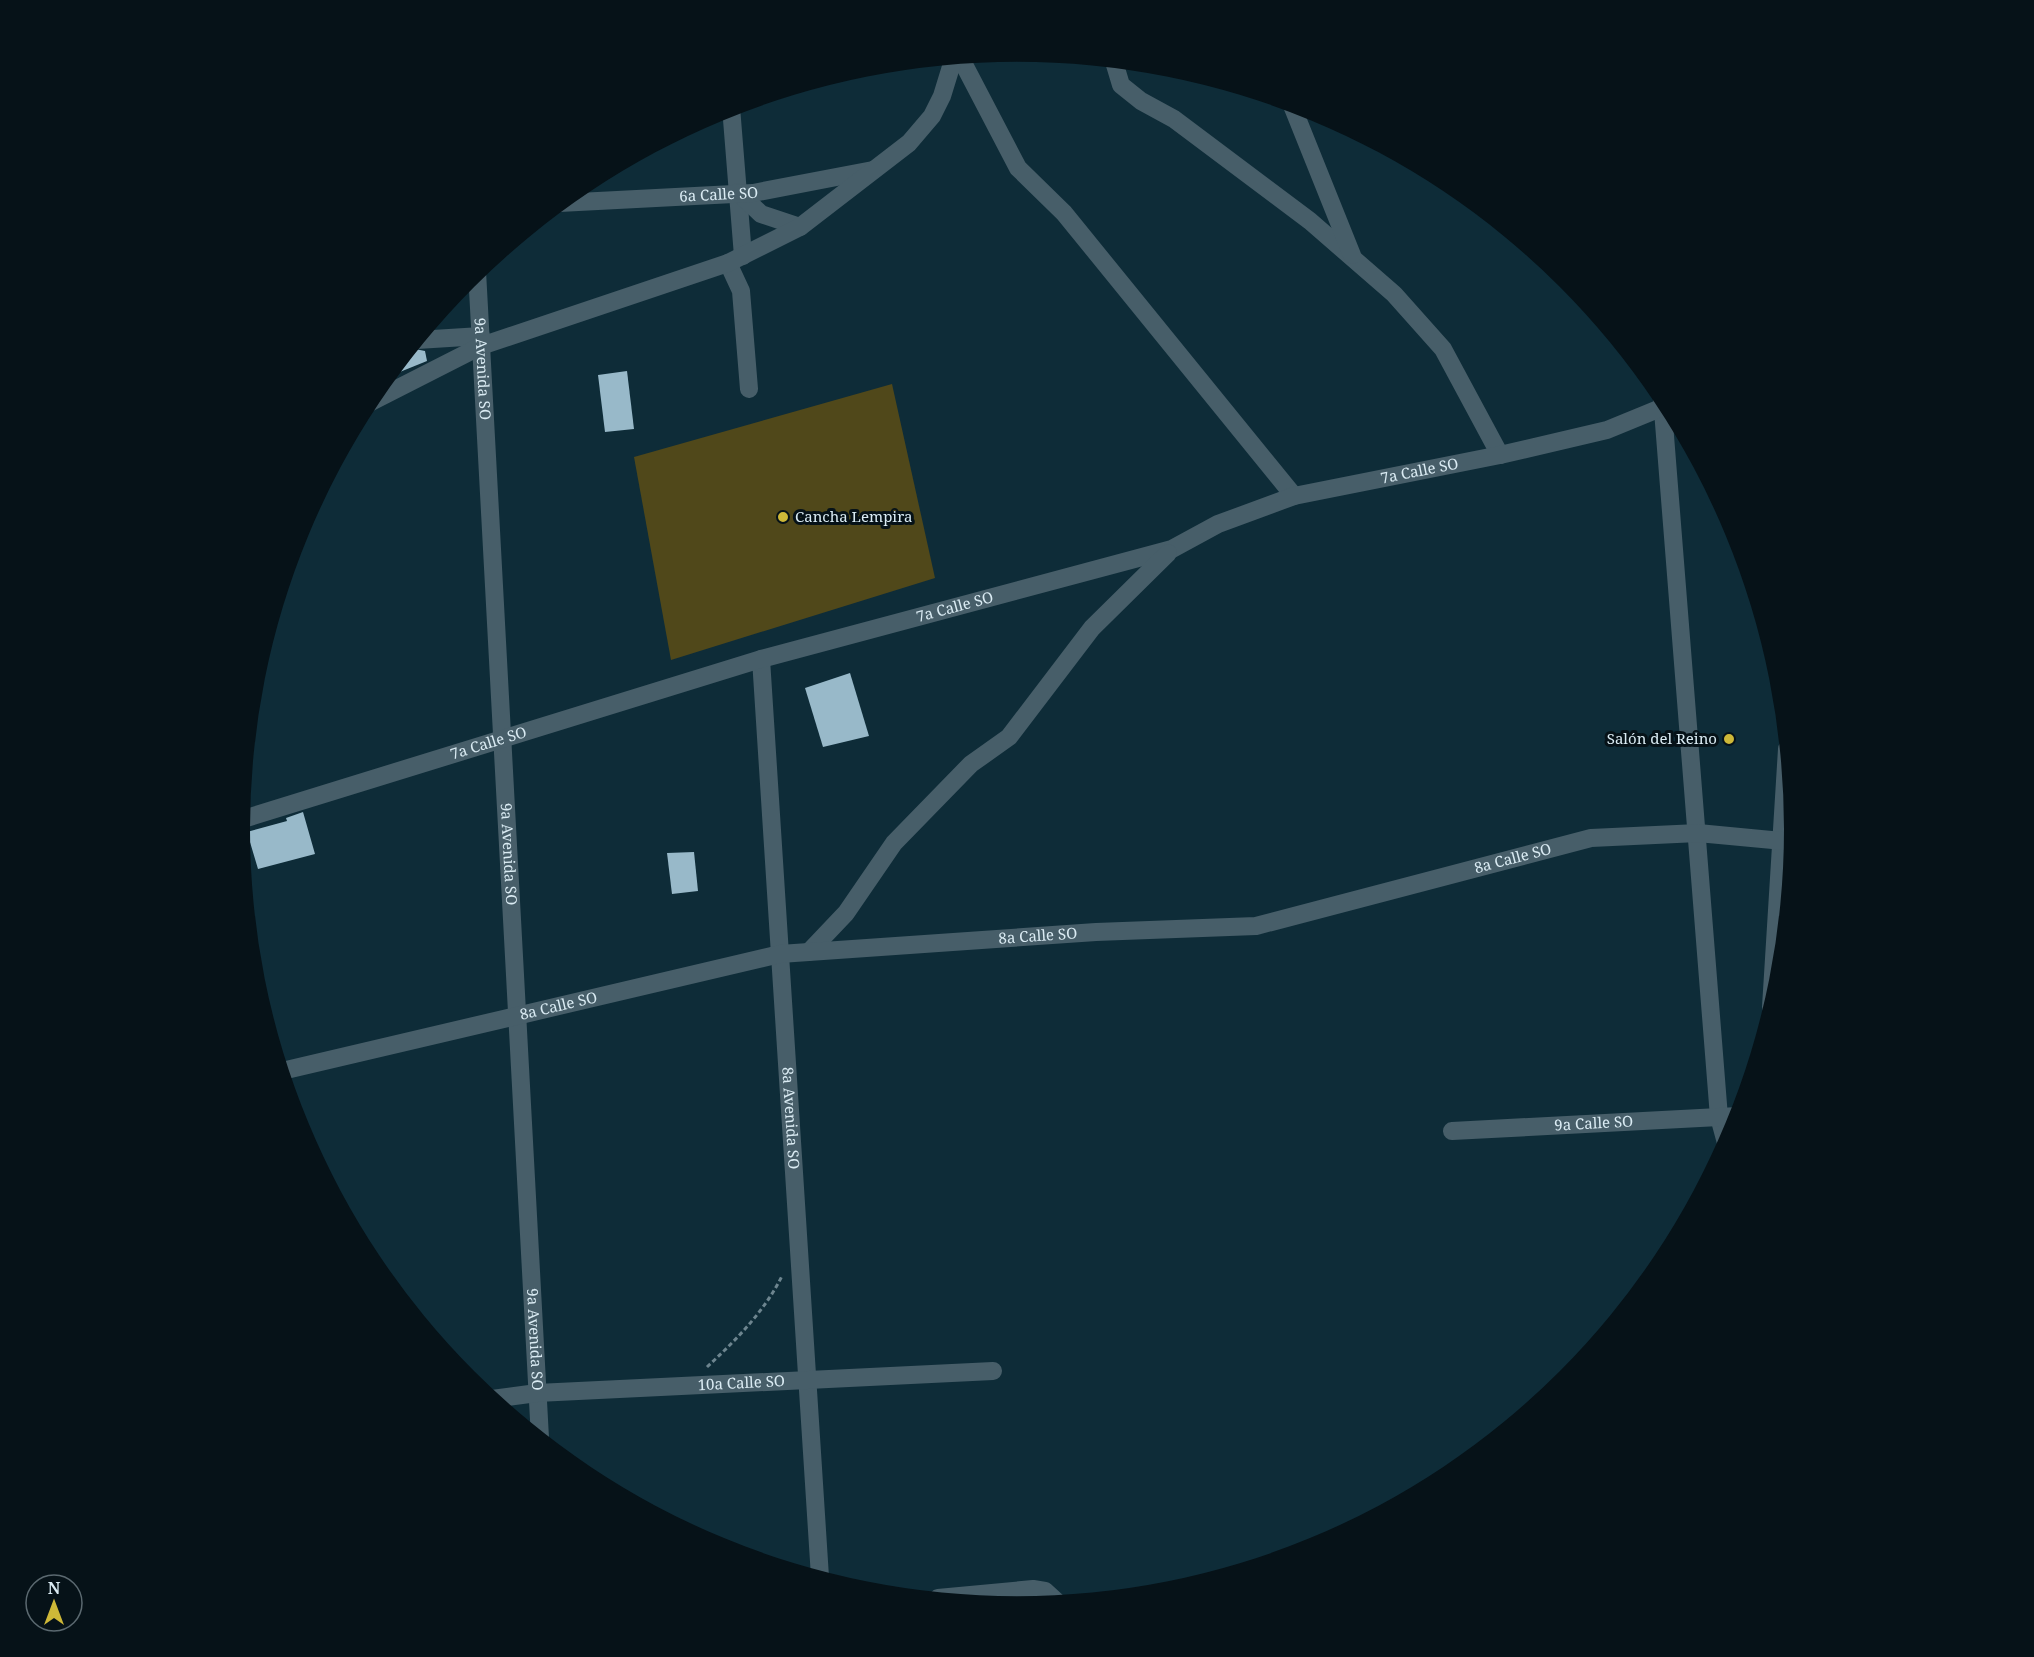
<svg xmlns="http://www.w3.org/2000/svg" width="2034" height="1657" font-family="'Noto Serif',serif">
	<rect width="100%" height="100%" fill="#0e2c38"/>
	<!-- green -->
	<path fill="#50481a" d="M892,384l43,194 -264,82 -37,-203z"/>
	<!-- building -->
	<g fill="#98b9c9">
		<path d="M410,348l15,3 2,10 -42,17z"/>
		<path d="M627,371l7,58 -29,3 -7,-57z"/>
		<path d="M850,673l19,63 -46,11 -18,-59z"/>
		<path d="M303,812l12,42 -57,15 -11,-37 40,-11 -1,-3z"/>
		<path d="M694,852l4,39 -26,3 -5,-41z"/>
	</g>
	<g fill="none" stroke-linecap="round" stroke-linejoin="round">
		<!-- path -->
		<path stroke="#6d858f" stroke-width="3" stroke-dasharray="4.5 3" stroke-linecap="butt" d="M707,1367c29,-27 57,-55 75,-91"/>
		<!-- minor -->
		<g stroke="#475e69" stroke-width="18">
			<path d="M960,57l58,111 46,45 230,283"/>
			<path d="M1118,61l-3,4 6,20 20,16 33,18 136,102 84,73 49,55 57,106"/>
			<path d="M1291,103l61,152"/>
			<path d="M731,107l12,149"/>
			<path d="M738,192l23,22 39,13"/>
			<path id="s1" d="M559,203l194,-10 120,-23"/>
			<path d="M728,263l13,28 8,98"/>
			<path id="s2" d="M477,271l63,1167"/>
			<path d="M417,340l64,-4"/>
			<path d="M1662,398l57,719 7,26"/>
			<path d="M367,404l114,-58 247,-83 72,-36 109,-84 23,-27 10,-20 12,-39"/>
			<path id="s3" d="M761,659l59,918"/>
			<path id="s4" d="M240,820l521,-161 411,-110 46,-25 76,-28 206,-41 107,-25 61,-25"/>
			<path d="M809,952l37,-39 48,-70 77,-79 38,-27 83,-109 76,-75"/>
			<path d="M1771,1007l16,-258"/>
			<path id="s5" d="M282,1071l498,-117 316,-22 160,-6 335,-88 107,-5 95,9"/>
			<path id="s6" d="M1452,1131l286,-15"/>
			<path id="s7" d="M492,1399l45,-6 456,-22"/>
			<path d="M938,1598l95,-9 12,2 12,11"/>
		</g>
	</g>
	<!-- markers -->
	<g fill="#ceb838" stroke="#061218" stroke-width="2">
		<circle cx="783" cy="517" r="6"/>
		<circle cx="1729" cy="739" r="6"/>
	</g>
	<g text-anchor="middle" stroke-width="6" stroke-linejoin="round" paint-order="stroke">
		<!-- street labels -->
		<g font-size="15" fill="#daebf3" stroke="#061218">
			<text dy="5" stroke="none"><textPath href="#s1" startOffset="160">6a Calle SO</textPath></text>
			<text dy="5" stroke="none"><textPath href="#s2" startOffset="98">9a Avenida SO</textPath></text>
			<text dy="5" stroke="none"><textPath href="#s4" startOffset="1232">7a Calle SO</textPath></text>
			<text dy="5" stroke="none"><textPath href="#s4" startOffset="746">7a Calle SO</textPath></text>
			<text dy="5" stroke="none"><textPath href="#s4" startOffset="260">7a Calle SO</textPath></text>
			<text dy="5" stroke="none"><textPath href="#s2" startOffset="584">9a Avenida SO</textPath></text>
			<text dy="5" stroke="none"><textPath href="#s5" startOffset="1254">8a Calle SO</textPath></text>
			<text dy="5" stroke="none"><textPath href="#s5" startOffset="770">8a Calle SO</textPath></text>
			<text dy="5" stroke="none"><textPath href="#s5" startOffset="284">8a Calle SO</textPath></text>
			<text dy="5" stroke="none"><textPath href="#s3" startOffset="460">8a Avenida SO</textPath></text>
			<text dy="5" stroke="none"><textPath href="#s6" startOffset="142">9a Calle SO</textPath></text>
			<text dy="5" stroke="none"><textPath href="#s2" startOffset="1070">9a Avenida SO</textPath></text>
			<text dy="5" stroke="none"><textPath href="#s7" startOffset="250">10a Calle SO</textPath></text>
		</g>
		<!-- poi labels -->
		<g font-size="15" fill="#daebf3" stroke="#061218" text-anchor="start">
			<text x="795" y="522">Cancha Lempira</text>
			<text x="1717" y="744" text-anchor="end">Salón del Reino</text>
		</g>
	</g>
	<!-- crop -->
	<path d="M0 0H2034V1657H0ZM250 829a767 767 0 1 1 1534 0a767 767 0 1 1-1534 0Z" fill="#061218" fill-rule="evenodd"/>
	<!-- north arrow -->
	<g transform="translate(54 1603)"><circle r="28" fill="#061218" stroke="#5b6970" stroke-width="1.5"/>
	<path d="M0-4.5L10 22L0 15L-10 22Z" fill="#ceb838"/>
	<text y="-9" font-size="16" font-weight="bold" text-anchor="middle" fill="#daebf3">N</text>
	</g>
</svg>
